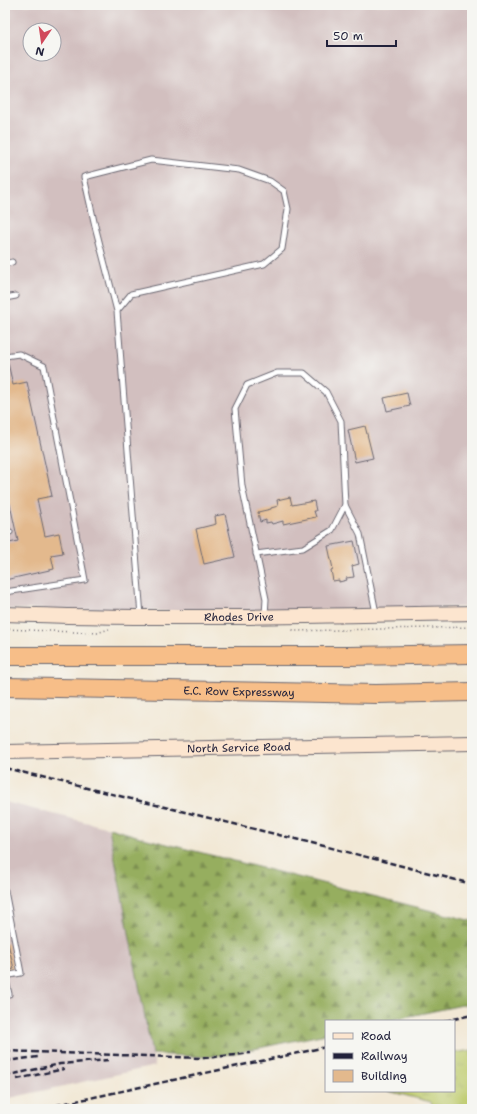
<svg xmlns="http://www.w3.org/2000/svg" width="477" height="1114" font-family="'Shantell Sans',sans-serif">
	<defs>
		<pattern id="forest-firs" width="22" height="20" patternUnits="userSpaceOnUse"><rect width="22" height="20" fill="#96ae5f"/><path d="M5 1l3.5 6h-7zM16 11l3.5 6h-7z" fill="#7a8d50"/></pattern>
		<pattern id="park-tufts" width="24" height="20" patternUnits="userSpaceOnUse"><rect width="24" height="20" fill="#bdca6b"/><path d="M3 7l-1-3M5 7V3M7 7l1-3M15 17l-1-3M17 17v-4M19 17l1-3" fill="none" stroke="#a2ad5e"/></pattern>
	</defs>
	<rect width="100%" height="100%" fill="#f6f6f2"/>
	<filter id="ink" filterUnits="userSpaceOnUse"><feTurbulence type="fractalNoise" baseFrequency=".025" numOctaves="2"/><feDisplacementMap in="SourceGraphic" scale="8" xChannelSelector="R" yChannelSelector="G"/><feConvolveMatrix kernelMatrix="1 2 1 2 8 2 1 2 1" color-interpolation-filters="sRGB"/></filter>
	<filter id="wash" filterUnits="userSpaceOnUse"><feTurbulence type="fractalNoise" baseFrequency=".012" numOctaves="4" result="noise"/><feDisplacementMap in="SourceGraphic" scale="16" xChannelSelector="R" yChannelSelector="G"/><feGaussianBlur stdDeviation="0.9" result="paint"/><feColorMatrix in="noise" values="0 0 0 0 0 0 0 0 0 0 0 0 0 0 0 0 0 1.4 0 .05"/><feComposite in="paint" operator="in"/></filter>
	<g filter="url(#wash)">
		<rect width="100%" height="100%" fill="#f2e8d5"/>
		<!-- industrial -->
		<g fill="#d2bfbf" fill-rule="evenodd">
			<path d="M5,5h467v602l-222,5 -245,-3zM30,30h24v24h-24z"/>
			<path d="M5,802l104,26 46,238 -150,33z"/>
		</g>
		<!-- forest -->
		<path fill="url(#forest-firs)" stroke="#5c684d" d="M109,828l38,11 325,82v82l-86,18h-60v13l-96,20 -25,3 -53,-3z"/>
		<!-- park -->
		<path fill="url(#park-tufts)" stroke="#707653" d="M472,1050v59h-39l-2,-7 -43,-11h66v-38z"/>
		<g id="blocks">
			<!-- building -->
			<g fill="#e3b98d">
				<path d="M5,363h3l5,22 14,-3 25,114 -15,3 8,37 14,-3 4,20 -12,2 3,14 -49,11v-36l13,-3 -13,-59z"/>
				<path d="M407,393l3,13 -23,5 -3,-13z"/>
				<path d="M365,426l8,32 -18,4 -7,-32z"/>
				<path d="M290,497l2,8 22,-4 2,10h-2l2,6 -33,7v-3l-11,3 -1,-2 -5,1v-3l-6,2 -2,-10 13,-3v-1l7,-2 -1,-6z"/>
				<path d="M225,514l10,43 -31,7 -8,-35 20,-5 -1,-8z"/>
				<path d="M354,541l5,23 -7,2 2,11 -8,1 1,2 -8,2v-2l-6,1 -2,-11 2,-1 -5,-23z"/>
				<path d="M8,943l6,26 -9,2v-27z"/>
			</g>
		</g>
	</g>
	<g filter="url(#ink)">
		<use href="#blocks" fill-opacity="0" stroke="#6b6771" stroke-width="1"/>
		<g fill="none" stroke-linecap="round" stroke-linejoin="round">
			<!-- lane casing -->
			<g stroke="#6b6771" stroke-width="7">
				<g id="lane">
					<path d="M5,264l7,-2"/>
					<path d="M5,298l11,-2"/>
					<path d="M117,311l-22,-85 -11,-49 67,-17 88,10 31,11 14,10 4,18 -6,40 -18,15 -133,30 -14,17 24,305"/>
					<path d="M5,356l14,-2 25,12 41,214 -80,12"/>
					<path d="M5,533l5,-1"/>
					<path d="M256,554l47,-6 29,-18 13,-25"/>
					<path d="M265,615l1,-16 -24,-113 -7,-77 12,-24 30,-12h27l22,19 15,29 4,84 15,29 16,79"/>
					<path d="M5,891l16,82 -16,3"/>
					<path d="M5,976l4,18h-4"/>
				</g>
			</g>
			<!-- secondary casing -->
			<g stroke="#6b6771" stroke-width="16">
				<g id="secondary">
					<path id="s1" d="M5,614c156,6 311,2 467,-1"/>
					<path id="s2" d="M5,752l467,-9"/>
				</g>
			</g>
			<!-- highway casing -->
			<g stroke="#6b6771" stroke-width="20">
				<g id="highway">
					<path d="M5,656h344l123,-2"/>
					<path id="s3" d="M5,687l371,7 96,-2"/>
				</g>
			</g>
			<!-- path -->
			<g stroke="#6b6771" stroke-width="1.5" stroke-dasharray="1 3" stroke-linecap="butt">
				<path d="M289,628l6,3 177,-4"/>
				<path d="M5,629l92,4 12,-4"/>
			</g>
			<!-- lane -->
			<use href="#lane" stroke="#fff" stroke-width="5"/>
			<!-- secondary -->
			<use href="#secondary" stroke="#fce5cf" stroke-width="14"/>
			<!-- highway -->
			<use href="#highway" stroke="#f7be88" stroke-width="18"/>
			<!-- rail -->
			<g stroke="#22223b" stroke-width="2.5" stroke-dasharray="6 3" stroke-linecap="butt">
				<path d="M5,768l319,78 148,38"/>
				<path d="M445,1021l27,-6"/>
				<path d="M5,1051l197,7 34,-3 14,-2"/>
				<path d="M5,1061l33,-4"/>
				<path d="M5,1076l55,-12 48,-4"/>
				<path d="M17,1079l47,-10"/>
				<path d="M39,1109l287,-62"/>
			</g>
		</g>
	</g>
	<g text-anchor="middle" stroke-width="3" stroke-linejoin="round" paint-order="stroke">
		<!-- street labels -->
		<g font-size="11" fill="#22223b" stroke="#f6f6f2">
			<text dy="4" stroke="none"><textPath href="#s1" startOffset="234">Rhodes Drive</textPath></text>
			<text dy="4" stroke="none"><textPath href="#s3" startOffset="234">E.C. Row Expressway</textPath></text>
			<text dy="4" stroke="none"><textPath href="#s2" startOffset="234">North Service Road</textPath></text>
		</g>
	</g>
	<!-- margin -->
	<rect width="477" height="1114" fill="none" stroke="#f6f6f2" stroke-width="20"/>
	<!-- legend -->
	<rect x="325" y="1020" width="130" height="72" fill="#f6f6f2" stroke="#a1a1a9"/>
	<rect x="333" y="1033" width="20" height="6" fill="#fce5cf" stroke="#a1a1a9"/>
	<text x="361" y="1040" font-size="12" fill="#22223b">Road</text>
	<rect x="333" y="1053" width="20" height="6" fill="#22223b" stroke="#a1a1a9"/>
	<text x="361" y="1060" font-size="12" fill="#22223b">Railway</text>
	<rect x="333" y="1070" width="20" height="12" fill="#e3b98d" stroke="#a1a1a9"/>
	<text x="361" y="1080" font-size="12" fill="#22223b">Building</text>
	<!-- north arrow -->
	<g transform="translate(42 42) rotate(193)"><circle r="19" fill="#f6f6f2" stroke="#a1a1a9"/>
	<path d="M0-3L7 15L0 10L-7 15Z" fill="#d1495b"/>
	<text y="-6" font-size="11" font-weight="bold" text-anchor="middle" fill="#22223b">N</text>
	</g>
	<!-- scale -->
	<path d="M327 40v6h69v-6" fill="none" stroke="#22223b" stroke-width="2"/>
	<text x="333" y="40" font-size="12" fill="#22223b" stroke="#f6f6f2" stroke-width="3" paint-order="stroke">50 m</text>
</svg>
